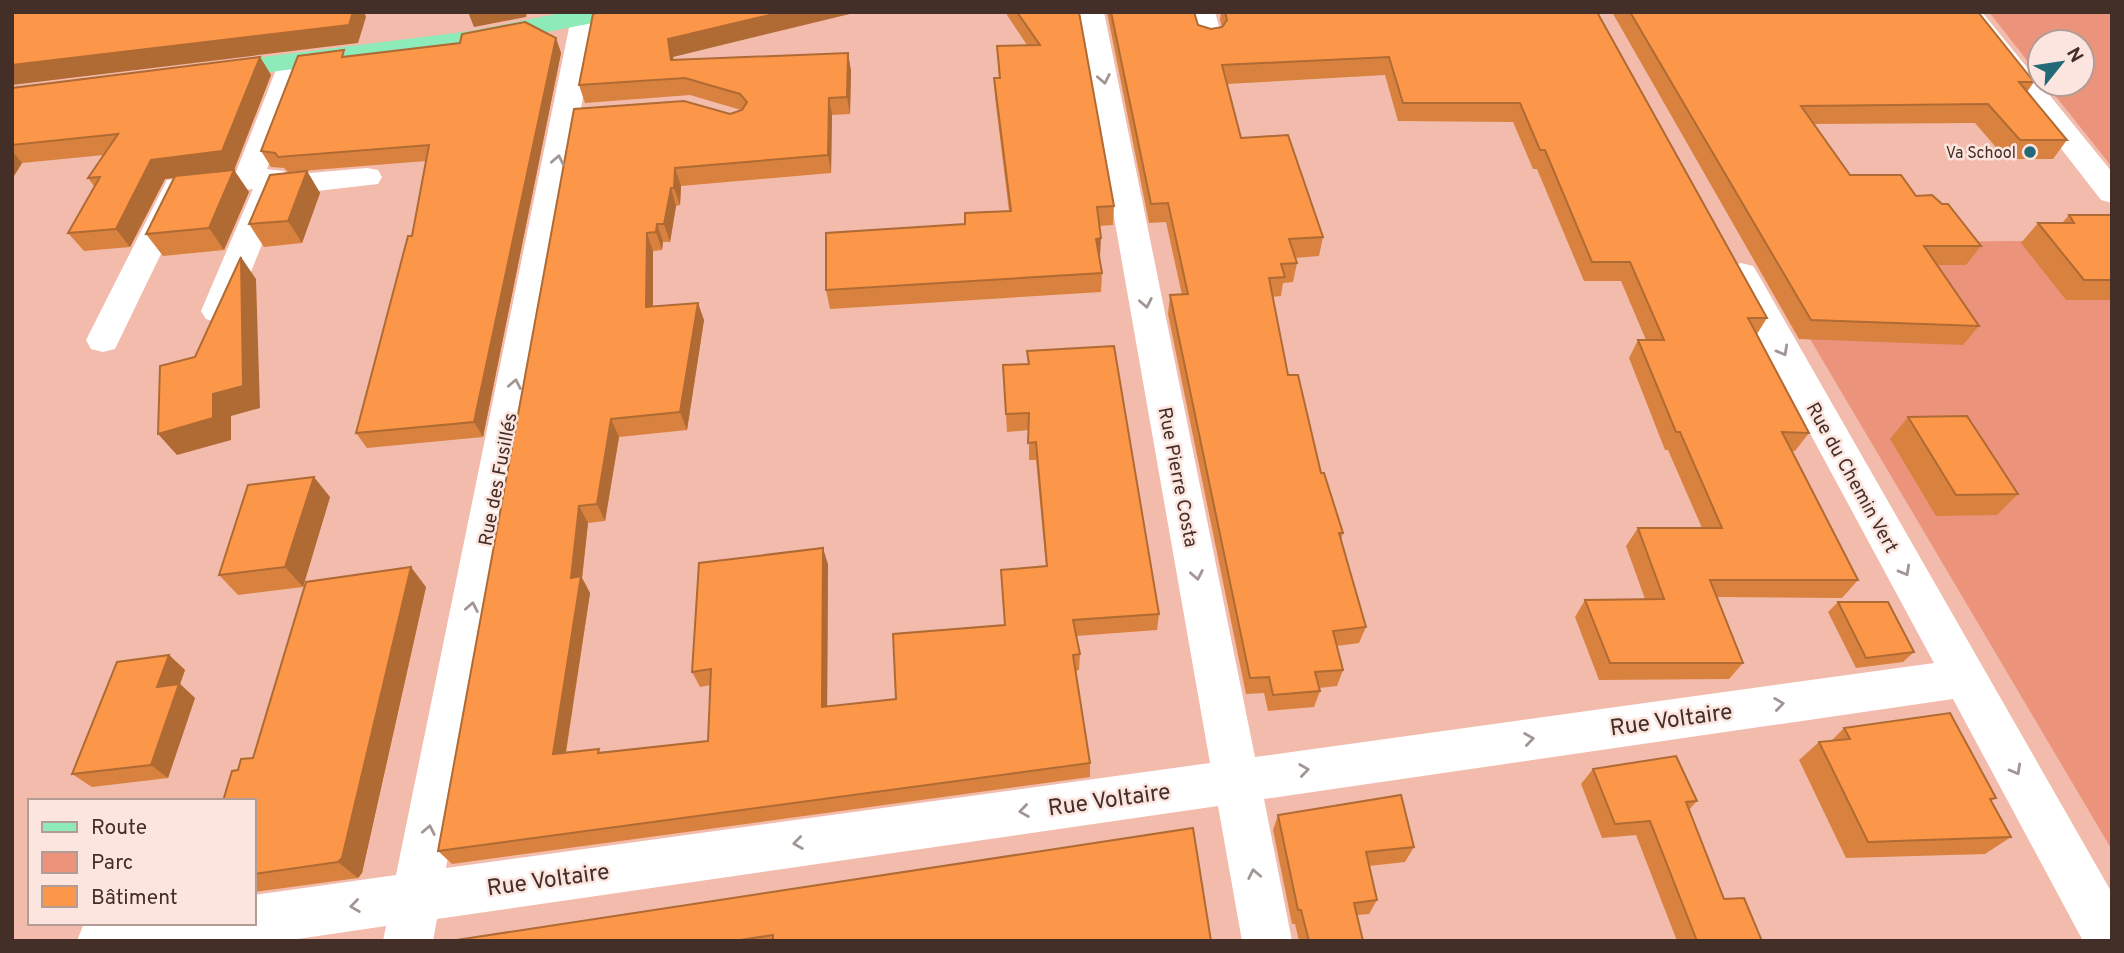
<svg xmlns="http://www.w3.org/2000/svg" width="2124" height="953" font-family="Overpass,sans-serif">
	<rect width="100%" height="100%" fill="#f2bbac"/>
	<!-- green -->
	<g fill="#ec937c">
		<path d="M1989,12h123v155l-66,-83h36v-42h-42v35z"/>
		<path d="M2112,240v610l-358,-606z"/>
	</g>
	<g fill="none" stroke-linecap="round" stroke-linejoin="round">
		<!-- minor -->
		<g fill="#fff" fill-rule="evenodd">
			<path d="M575,12h18l4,6 -151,850 764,-105 -132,-751h26l151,745 679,-94 -210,-389 5,-8 12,-3 12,3 5,8 354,619v48h-29l-130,-242 -689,100 28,142h-50l-24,-135 -781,113 -4,22h-50l3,-15 -102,15h-207l7,-18h170v-28l142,-20 175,-857z"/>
			<path d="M1189,12h26l7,25 -3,6 -10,2 -10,-2z"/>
			<path d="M1955,12h27l130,160v31l-11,-3z"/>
			<path d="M293,54l10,2 4,6 -40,107 17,2 2,4 81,-7 11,2 4,7 -4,7 -96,11 -47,116 -5,8 -12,4 -12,-4 -5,-8 52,-122 -64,7 -74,153 -12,3 -12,-3 -5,-9 81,-160 69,-8 43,-110 4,-6z"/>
		</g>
		<!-- major -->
		<path fill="#8cebb8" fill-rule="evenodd" d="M566,12h55l-4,6 -9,2 -137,27 -258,32 -10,-2 -4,-6 4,-6 10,-2 258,-32z"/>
	</g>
	<!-- wall -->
	<g fill="#d9823f">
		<path d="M1005,12h74l35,194 -1,19 -14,1 1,31h-1l3,16 -1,19 -271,17 -4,-19 139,-66 44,-13 -14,-114 -1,-19h5l-2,-32 30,-1z"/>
		<path d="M1107,12h87l4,13 13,4 11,-2 -2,-7 1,-8h376l170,306 -10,16 52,99 -14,18h-3l66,129 -16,18 -125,-1 26,66 -14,16 -130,1 -24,-63 10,-17 60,-1 -19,-53 12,-18h64l-34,-78h-3l-36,-92 9,-18h8l-25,-59h-37l-47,-112h-4l-20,-47 -115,-1 -13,-46 -158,9 14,54 82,99 -4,19 -24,2 2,5 -4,19 -10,1 -2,13 -9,1 16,78 33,98 22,60 -2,7 25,87 -7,16 -22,3 6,24 -6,16 -18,2 1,3 -6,16 -46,4 -4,-18 -18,1 -78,-380 2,-19h12l-16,-73 -17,1z"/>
		<path d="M1612,12h366l56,70 -7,10 40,48 -14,19h-47l-31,-36 -161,1 36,51 66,21 65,50 -15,19h-29l42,61 -16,19 -164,-6z"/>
		<path d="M556,38l5,15 -78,384 -116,11 -11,-15 56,-197 14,-75 -138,11 -4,-4 -13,-1 -10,-16 86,-94z"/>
		<path d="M848,53l3,18 -1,43 -18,1 -1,58 -150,13 -1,19 -4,1 -6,36h-7l-1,8 -9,1v56l51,13 -17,110 -68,7 -14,84 -17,2 -6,55 8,15 -24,160 35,-1 107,-11 3,-56 -11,2 -8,-15 136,-108 -1,143 69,-8 109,-74 41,-59 -10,-106h-7v-30l-22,2 -4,-67 25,-1 -1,-13 132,263 -2,16 -81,6 4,18 -1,16 -3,1 14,92v14l-638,87 -14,-13 136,-742 156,5 11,-4 -51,-15 -105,8 -6,-18 94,-28 1,3z"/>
		<path d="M260,57l11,18 -37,95 15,22 -25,58 -61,6 -17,-22 29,-56 -10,1 -35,68 -46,4 -16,-18 26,-47 -6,-8 16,-23 -82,8 -10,16v-91z"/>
		<path d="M307,171l13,22 -18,50 -38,4 -15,-23z"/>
		<path d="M2069,215h43v85h-46l-45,-57 17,-20h24z"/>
		<path d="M1908,417l110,77 -21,21 -61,1 -46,-77z"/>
		<path d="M330,497l-27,90 -65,8 -19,-20z"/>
		<path d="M426,587l-64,286 -4,5 -104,14v-91l-16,-31 15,-12z"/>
		<path d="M1838,602l76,50 -11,10 -47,6 -28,-56z"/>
		<path d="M169,655l16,15 -5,14 15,14 -27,80 -76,9 -20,-13z"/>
		<path d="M1844,728l152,70 -5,3 20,36 -26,17 -139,4 -47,-98 20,-18 12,-1z"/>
		<path d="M1593,769l104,32 -8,9 35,89 38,42h-85l-41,-106 -34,3 -21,-54z"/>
		<path d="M1278,815l136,32 -9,15 -36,4 8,34 -8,14 -12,1 6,26h-64l-4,-17h-3l-19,-94z"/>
		<path d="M1193,828l18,113h-761z"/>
	</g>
	<!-- shaded-wall -->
	<g fill="#b06a33">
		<path d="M353,12h11l2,5 -8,26 -346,42v-20z"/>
		<path d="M468,12h59l-1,5 -52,10z"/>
		<path d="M782,12h76l-185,45 3,21 -5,-18 -3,-21z"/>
		<path d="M556,38l5,15 -78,384 -9,-15z"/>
		<path d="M848,53l3,18 -1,43 -3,-17z"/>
		<path d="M260,57l11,18 -37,95 -69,9 -35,68 -14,-18 35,-69z"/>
		<path d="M829,98l3,17 -1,58 -3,-18z"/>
		<path d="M12,151l10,12 -10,16z"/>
		<path d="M675,168l6,18 -1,19 -6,-17z"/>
		<path d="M234,170l15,22 -25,58 -15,-22z"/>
		<path d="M307,171l13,22 -18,50 -14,-22z"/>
		<path d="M671,188l5,18 -6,36 -6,-18z"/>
		<path d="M657,224l6,18 -1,8 -6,-18z"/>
		<path d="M647,233l6,18v74l-7,-18z"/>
		<path d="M1101,238l-1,19 -4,1v-19z"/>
		<path d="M241,257l15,22 4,129 -29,8v24l-54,15 -19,-21 55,-40z"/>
		<path d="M698,303l6,17 -17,110 -7,-18z"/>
		<path d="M611,419l8,18 -14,84 -8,-17z"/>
		<path d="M314,477l16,20 -27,90 -18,-20z"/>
		<path d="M579,506l9,17 -6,55 8,15 -27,176 -10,-15z"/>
		<path d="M823,548l5,16 -1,158 -5,-15z"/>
		<path d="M411,567l15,20 -64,286 -4,5 -20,-16z"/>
		<path d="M169,655l16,15 -5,14 15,14 -27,80 -17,-13 6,-78z"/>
	</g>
	<!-- building -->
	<g fill="#fc9749" stroke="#b06a33" stroke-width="2">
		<path d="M12,12h341l-4,13 -337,40z"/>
		<path d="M600,12h182l-114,27 3,21 177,-7 -1,44 -18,1 -1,57 -153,13 -1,20h-3l-7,36h-7l-1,8 -9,1 -1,74 52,-4 -18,109 -69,7 -14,85 -18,2 -8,72 10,-2 -28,178 46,-5 -1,4 110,-12 3,-72 -19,3 7,-109 124,-15 -1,159 74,-8 -3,-65 112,-9 -4,-55 46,-4 -11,-124 -8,1 1,-30 -23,1 -3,-49 26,-1 -2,-13 87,-5 45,268 -86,6 7,34 -7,1 17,108 -652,88 136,-742 110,-8 46,13 12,-4 5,-8 -7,-8 -55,-16 -106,7 14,-71z"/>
		<path d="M1017,12h62l35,194 -17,1 4,31 -5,1 6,34 -276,17v-57l139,-9v-11l46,-2 -17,-133h6l-3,-32 43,-1z"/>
		<path d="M1111,12h83l4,13 13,4 11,-2 5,-7 -2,-8h372l170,306h-19l61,115 -27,-1 76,148h-148l33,83h-133l-25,-63 79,-1 -26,-71h84l-42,-96h-4l-38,-92h26l-34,-78h-38l-47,-112h-5l-20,-47h-117l-14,-46 -167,8 19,73 47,-3 35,102 -34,2 8,24 -16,1 4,13 -16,1 19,97h10l23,98h3l19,60h-4l27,94 -33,4 10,39 -28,2 5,19 -47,4 -4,-18 -19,1 -80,-383 18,-1 -20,-91 -17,1z"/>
		<path d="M1630,12h348l56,70h-15l48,58h-47l-32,-36 -187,2 49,69h51l15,21 16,-1 10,9h6l33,42h-57l55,80 -168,-6z"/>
		<path d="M525,22l31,16 -82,384 -118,11 52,-197h4l17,-91 -151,12 -3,-4 -14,-2 37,-95 46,-6 -2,7 118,-14 2,-9z"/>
		<path d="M260,57l-38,94 -71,9 -35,69 -48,4 32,-56 -12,1 30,-44 -106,11v-57z"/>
		<path d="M234,170l-25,58 -63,6 29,-58z"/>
		<path d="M307,171l-19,50 -39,3 21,-49z"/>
		<path d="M2069,215h43v65h-28l-46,-57h36z"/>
		<path d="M241,257l2,129 -30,8v24l-55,16 2,-68 35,-9z"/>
		<path d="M1967,416l51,78 -62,1 -48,-78z"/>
		<path d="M314,477l-29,90 -66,8 29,-90z"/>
		<path d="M411,567l-69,291 -4,4 -84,12v-73h-31l9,-30 6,-1 3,-11 12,-1 53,-176z"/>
		<path d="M1838,602h50l26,50 -48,6z"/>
		<path d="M169,655l-12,32 22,-3 -28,81 -79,9 45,-112z"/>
		<path d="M1950,713l46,85 -6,1 21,38 -143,5 -49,-100 31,-3 -6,-11z"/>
		<path d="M1676,756l21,45 -11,1 38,97 20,-1 18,43h-65l-47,-120 -35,3 -22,-55z"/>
		<path d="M1401,795l13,52 -48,5 11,48 -23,3 9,38h-54l-8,-31h-3l-20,-95z"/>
		<path d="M1193,828l18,113h-438v-6l-39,6h-284z"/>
	</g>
	<!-- one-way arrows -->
	<defs><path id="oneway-chevron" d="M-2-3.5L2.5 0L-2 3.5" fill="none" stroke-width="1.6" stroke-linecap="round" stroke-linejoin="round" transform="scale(1.75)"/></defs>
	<g stroke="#a29694">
		<use href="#oneway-chevron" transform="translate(1104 79) rotate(79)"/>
		<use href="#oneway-chevron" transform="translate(558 160) rotate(-79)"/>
		<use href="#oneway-chevron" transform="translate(1146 303) rotate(79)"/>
		<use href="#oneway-chevron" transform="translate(1783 351) rotate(61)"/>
		<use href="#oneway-chevron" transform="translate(515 384) rotate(-79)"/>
		<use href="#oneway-chevron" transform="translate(1905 571) rotate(61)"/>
		<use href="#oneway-chevron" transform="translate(1197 575) rotate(79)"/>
		<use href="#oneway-chevron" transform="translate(472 607) rotate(-79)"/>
		<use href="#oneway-chevron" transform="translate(1779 704) rotate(-8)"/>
		<use href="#oneway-chevron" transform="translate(1529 739) rotate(-8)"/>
		<use href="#oneway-chevron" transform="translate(1304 770) rotate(-8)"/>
		<use href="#oneway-chevron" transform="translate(2016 770) rotate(61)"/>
		<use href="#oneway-chevron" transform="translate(1024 811) rotate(172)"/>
		<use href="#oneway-chevron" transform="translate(429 830) rotate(-79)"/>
		<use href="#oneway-chevron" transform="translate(798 843) rotate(172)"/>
		<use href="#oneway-chevron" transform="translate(1254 874) rotate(-101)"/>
		<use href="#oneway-chevron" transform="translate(355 906) rotate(172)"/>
	</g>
	<!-- markers -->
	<circle fill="#236978" stroke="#fce5de" stroke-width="2.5" cx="2030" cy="152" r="7"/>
	<g text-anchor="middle" stroke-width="5" stroke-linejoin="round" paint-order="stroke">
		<!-- far-poi labels -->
		<g font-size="16" fill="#442e28" stroke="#fce5de" text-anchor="end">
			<text x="2016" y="158">Va School</text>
		</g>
		<!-- street labels -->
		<g font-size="19" fill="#442e28" stroke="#fce5de">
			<text transform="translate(1179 477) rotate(79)" y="7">Rue Pierre Costa</text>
			<text transform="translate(1853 477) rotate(61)" y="7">Rue du Chemin Vert</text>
			<text transform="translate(497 479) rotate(-79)" y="7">Rue des Fusillés</text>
		</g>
		<!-- near-street labels -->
		<g font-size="23" fill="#442e28" stroke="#fce5de">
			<text transform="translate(1671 719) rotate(-8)" y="8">Rue Voltaire</text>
			<text transform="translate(1109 799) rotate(-8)" y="8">Rue Voltaire</text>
			<text transform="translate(548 879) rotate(-8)" y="8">Rue Voltaire</text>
		</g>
	</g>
	<!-- border -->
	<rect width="2124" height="953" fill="none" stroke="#442e28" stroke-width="28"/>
	<!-- legend -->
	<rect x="28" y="799" width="228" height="126" fill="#fce5de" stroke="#b29c95" stroke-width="2"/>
	<rect x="42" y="822" width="35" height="10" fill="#8cebb8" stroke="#b29c95" stroke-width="2"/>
	<text x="91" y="834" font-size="21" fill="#442e28">Route</text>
	<rect x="42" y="852" width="35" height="21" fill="#ec937c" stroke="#b29c95" stroke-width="2"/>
	<text x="91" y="869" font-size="21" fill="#442e28">Parc</text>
	<rect x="42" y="886" width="35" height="21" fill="#fc9749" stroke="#b29c95" stroke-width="2"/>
	<text x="91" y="904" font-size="21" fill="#442e28">Bâtiment</text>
	<!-- north arrow -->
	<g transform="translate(2061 63) rotate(60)"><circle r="33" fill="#fce5de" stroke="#b29c95" stroke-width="2"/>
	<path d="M0-5L12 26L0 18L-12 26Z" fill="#236978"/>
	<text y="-10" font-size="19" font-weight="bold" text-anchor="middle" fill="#442e28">N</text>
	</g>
</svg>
